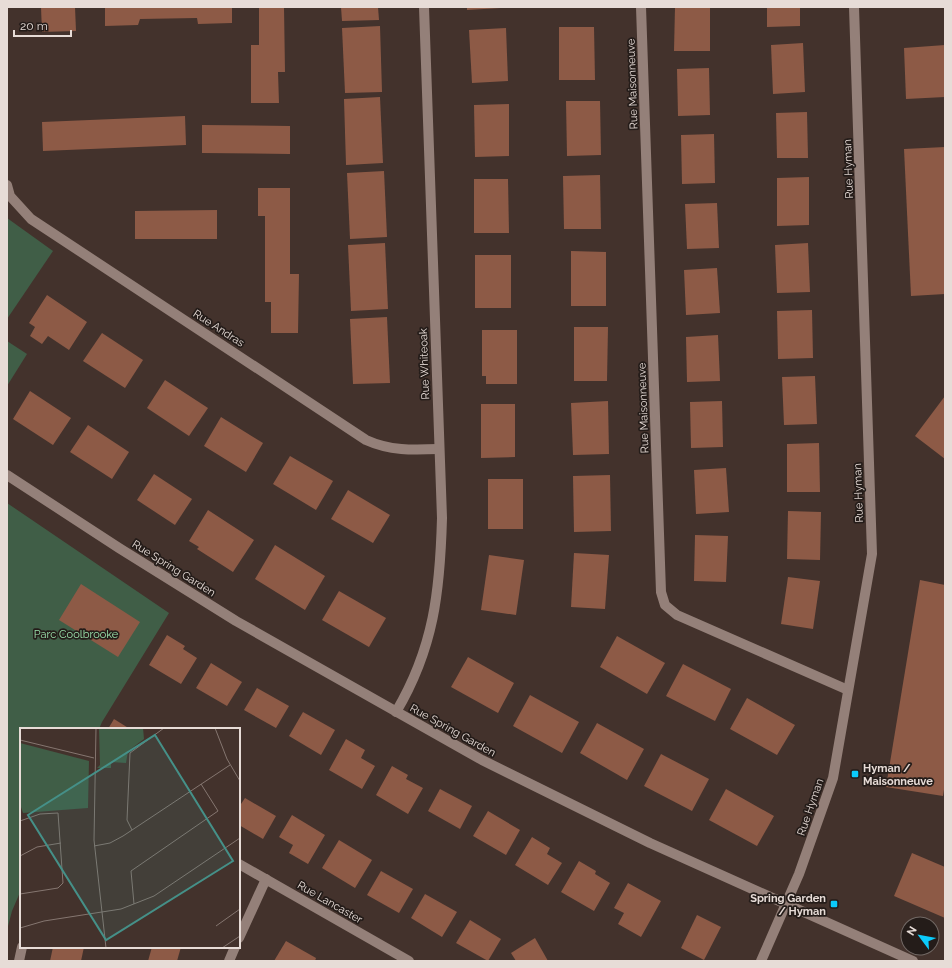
<svg xmlns="http://www.w3.org/2000/svg" width="952" height="968" font-family="Raleway,sans-serif">
	<rect width="100%" height="100%" fill="#43322c"/>
	<!-- green -->
	<g fill="#405e47">
		<path d="M7,218l46,33 -46,68z"/>
		<path d="M7,341l20,13 -20,32z"/>
		<path d="M7,503l162,110 -67,109 -3,7h-78v161l-9,21 -5,19z"/>
	</g>
	<!-- building -->
	<g fill="#8d5a46">
		<path d="M41,7h34l1,24 -34,1z"/>
		<path d="M105,7h127v16l-34,1 -1,-6 -57,1 -2,6 -33,1z"/>
		<path d="M259,7h25l1,65h-7l1,31h-28v-58h8z"/>
		<path d="M341,7h37l1,13 -37,1z"/>
		<path d="M467,7h34v1l-34,2z"/>
		<path d="M675,7h35v44h-36z"/>
		<path d="M767,7h33v19l-33,1z"/>
		<path d="M380,26l2,66 -37,1 -3,-65z"/>
		<path d="M559,27h35l1,53h-36z"/>
		<path d="M506,28l2,53 -36,2 -3,-53z"/>
		<path d="M803,43l2,49 -32,2 -2,-49z"/>
		<path d="M945,45v52l-39,2 -2,-51z"/>
		<path d="M709,68l1,47 -32,1 -1,-47z"/>
		<path d="M380,97l3,66 -37,2 -2,-66z"/>
		<path d="M566,101h34l1,54 -34,1z"/>
		<path d="M509,104v52l-34,1 -1,-52z"/>
		<path d="M807,112l1,46h-31l-1,-45z"/>
		<path d="M185,116l1,29 -143,6 -1,-29z"/>
		<path d="M202,125l88,1v28l-88,-1z"/>
		<path d="M714,134l1,49 -33,1 -1,-49z"/>
		<path d="M945,147v147l-34,2 -7,-147z"/>
		<path d="M384,171l3,66 -37,2 -3,-66z"/>
		<path d="M600,175l1,54h-37l-1,-53z"/>
		<path d="M809,177v48l-32,1v-48z"/>
		<path d="M474,179h34l1,54h-35z"/>
		<path d="M258,188h32v86h9l-1,59h-27v-31h-6v-86h-7z"/>
		<path d="M717,203l2,45 -32,1 -2,-45z"/>
		<path d="M217,210v29h-82v-28z"/>
		<path d="M385,243l3,66 -37,2 -3,-66z"/>
		<path d="M808,243l2,49 -33,1 -2,-48z"/>
		<path d="M571,251l35,1v54h-35z"/>
		<rect x="475" y="255" width="36" height="53"/>
		<path d="M717,268l3,45 -34,2 -2,-45z"/>
		<path d="M47,295l40,27 -18,28 -21,-14 -6,8 -12,-8 5,-9 -6,-4z"/>
		<path d="M812,310l1,48 -35,1 -1,-48z"/>
		<path d="M387,317l3,66 -37,1 -3,-65z"/>
		<path d="M574,327h34l-1,54h-33z"/>
		<path d="M482,330h35v54h-31v-8h-4z"/>
		<path d="M102,333l41,27 -18,28 -42,-27z"/>
		<path d="M718,335l2,46 -33,1 -1,-45z"/>
		<path d="M815,376l2,48 -33,1 -2,-48z"/>
		<path d="M165,380l43,28 -19,28 -42,-28z"/>
		<path d="M30,391l41,27 -18,27 -40,-26z"/>
		<path d="M945,396v63l-30,-23z"/>
		<path d="M608,401l1,53 -36,1 -2,-52z"/>
		<path d="M722,401l1,46 -32,1 -1,-46z"/>
		<path d="M481,404h34v53l-34,1z"/>
		<path d="M221,417l42,26 -17,29 -42,-26z"/>
		<path d="M88,425l41,27 -17,27 -42,-27z"/>
		<path d="M819,443l1,49h-33v-48z"/>
		<path d="M290,456l43,25 -17,29 -43,-26z"/>
		<path d="M726,468l3,44 -33,2 -2,-44z"/>
		<path d="M154,474l38,25 -17,26 -38,-25z"/>
		<path d="M610,475l1,56 -37,1 -1,-56z"/>
		<rect x="488" y="479" width="35" height="50"/>
		<path d="M348,490l42,25 -17,28 -42,-24z"/>
		<path d="M208,510l46,30 -21,32 -36,-23 2,-2 -10,-6z"/>
		<path d="M788,511l33,1 -1,48 -33,-1z"/>
		<path d="M695,535l33,1 -2,46 -32,-1z"/>
		<path d="M275,545l50,31 -20,34 -50,-31z"/>
		<path d="M574,553l35,2 -4,54 -34,-2z"/>
		<path d="M489,555l35,5 -8,55 -35,-5z"/>
		<path d="M788,577l32,4 -7,48 -32,-5z"/>
		<path d="M920,580l25,5v198l-2,13 -57,-9z"/>
		<path d="M81,584l59,38 -22,35 -59,-37z"/>
		<path d="M339,591l47,27 -17,29 -47,-27z"/>
		<path d="M167,635l18,11 -2,3 14,9 -16,26 -32,-19z"/>
		<path d="M617,636l48,27 -18,31 -47,-27z"/>
		<path d="M468,657l46,26 -16,30 -47,-26z"/>
		<path d="M211,663l31,19 -15,24 -31,-18z"/>
		<path d="M683,664l48,25 -16,32 -49,-25z"/>
		<path d="M257,688l32,18 -13,22 -32,-18z"/>
		<path d="M530,695l49,27 -17,31 -49,-27z"/>
		<path d="M747,698l48,27 -18,30 -47,-26z"/>
		<path d="M303,712l32,18 -14,25 -32,-19z"/>
		<path d="M114,719l16,10h-22z"/>
		<path d="M597,723l47,26 -17,31 -47,-27z"/>
		<path d="M346,739l19,11 -4,8 14,8 -13,23 -33,-19z"/>
		<path d="M661,754l48,25 -17,32 -48,-25z"/>
		<path d="M392,766l16,9 -2,4 17,9 -15,26 -32,-19z"/>
		<path d="M440,789l32,17 -12,23 -32,-18z"/>
		<path d="M726,789l48,27 -17,30 -48,-26z"/>
		<path d="M245,798l31,18 -13,23 -24,-14v-18z"/>
		<path d="M488,811l32,19 -14,25 -33,-19z"/>
		<path d="M292,815l33,20 -17,29 -19,-11 4,-8 -14,-8z"/>
		<path d="M532,837l18,11 -3,6 15,9 -14,22 -33,-20z"/>
		<path d="M339,840l33,20 -17,28 -33,-20z"/>
		<path d="M912,853l33,14v51l-51,-22z"/>
		<path d="M579,861l17,10 -1,3 15,9 -16,28 -33,-19z"/>
		<path d="M381,871l32,18 -14,24 -32,-18z"/>
		<path d="M628,883l33,18 -20,36 -23,-13 6,-11 -10,-5z"/>
		<path d="M425,894l32,18 -15,25 -31,-19z"/>
		<path d="M697,915l24,12 -17,33 -23,-12z"/>
		<path d="M470,920l31,19 -13,22 -32,-18z"/>
		<path d="M535,938l13,23h-32l-5,-8z"/>
		<path d="M286,941l30,17 -1,3h-41z"/>
		<path d="M53,947h31l-3,14h-31z"/>
		<path d="M152,947h29l-4,14h-29z"/>
	</g>
	<g fill="none" stroke-linecap="round" stroke-linejoin="round">
		<!-- minor -->
		<g stroke="#948079" stroke-width="10">
			<path d="M641,7l20,585 4,13 12,10 171,75"/>
			<path d="M7,185l3,11 21,23 335,221c24,11 47,10 73,9"/>
			<path d="M396,712c38,-64 44,-121 46,-194l-18,-511"/>
			<path d="M239,864l170,97"/>
			<path d="M239,938l27,-59"/>
			<path d="M19,961l3,-14"/>
			<path d="M229,961l6,-14"/>
			<path d="M761,961l38,-87 34,-96 39,-224 -18,-547"/>
		</g>
		<!-- tertiary -->
		<path stroke="#948079" stroke-width="10" d="M7,475l112,73 117,73 246,139 168,83 263,118"/>
	</g>
	<!-- markers -->
	<g fill="#0bcafa" stroke="#241c19" stroke-width="1.5">
		<rect x="851" y="770" width="8" height="8" rx="2"/>
		<rect x="830" y="900" width="8" height="8" rx="2"/>
	</g>
	<g text-anchor="middle" stroke-width="3.5" stroke-linejoin="round" paint-order="stroke">
		<!-- street labels -->
		<g font-size="11" fill="#e7dcd7" stroke="#241c19">
			<text transform="translate(632 84) rotate(-92)" y="4">Rue Maisonneuve</text>
			<text transform="translate(848 169) rotate(-92)" y="4">Rue Hyman</text>
			<text transform="translate(219 328) rotate(33)" y="4">Rue Andras</text>
			<text transform="translate(424 364) rotate(-92)" y="4">Rue Whiteoak</text>
			<text transform="translate(643 408) rotate(-92)" y="4">Rue Maisonneuve</text>
			<text transform="translate(858 493) rotate(-92)" y="4">Rue Hyman</text>
			<text transform="translate(174 568) rotate(32)" y="4">Rue Spring Garden</text>
			<text transform="translate(453 730) rotate(29)" y="4">Rue Spring Garden</text>
			<text transform="translate(810 807) rotate(-71)" y="4">Rue Hyman</text>
			<text transform="translate(330 902) rotate(30)" y="4">Rue Lancaster</text>
		</g>
		<!-- park labels -->
		<g font-size="11" fill="#9be2ac" stroke="#241c19">
			<text x="76" y="638">Parc Coolbrooke</text>
		</g>
		<!-- poi labels -->
		<g font-size="11" font-weight="bold" fill="#e7dcd7" stroke="#241c19" text-anchor="start">
			<text x="863" y="772">Hyman /<tspan x="863" dy="13">Maisonneuve</tspan></text>
			<text x="826" y="902" text-anchor="end">Spring Garden<tspan x="826" dy="13">/ Hyman</tspan></text>
		</g>
	</g>
	<!-- overview -->
	<g transform="translate(20 728)">
		<rect width="220" height="220" fill="#43322c"/>
		<path d="M79,0h44l1,11 -16,12 -2,12 -15,-1v6h-14l3,-3zM0,15l69,18 -1,47 -65,5 -3,-9z" fill="#405e47"/>
		<path fill="none" stroke="#857670" stroke-width="1" d="M76,0l-2,112 12,108M195,0l12,31 13,22M0,12l74,18M0,93l20,-7 18,-1 5,70 -5,5 -38,6M112,102l-5,-10 3,-67 34,-25M74,118l16,-3 13,-7 107,-71M0,128l17,-9 24,-4M114,176l-3,-33 87,-60 -17,-27M196,198l24,-17M0,200l24,-7 77,-12 33,-13 86,-58M202,220l18,-12"/>
		<path fill="#459088" fill-opacity="0.15" stroke="#459088" stroke-width="2" d="M135,7l78,126 -127,79 -78,-125z"/>
		<rect width="220" height="220" fill="none" stroke="#e7dcd7" stroke-width="2"/>
	</g>
	<!-- border -->
	<rect width="952" height="968" fill="none" stroke="#e7dcd7" stroke-width="16"/>
	<!-- north arrow -->
	<g transform="translate(920 936) rotate(302)"><circle r="19" fill="#241c19" stroke="#726965"/>
	<path d="M0-3L7 15L0 10L-7 15Z" fill="#0bcafa"/>
	<text y="-6" font-size="11" font-weight="bold" text-anchor="middle" fill="#e7dcd7">N</text>
	</g>
	<!-- scale -->
	<path d="M14 30v6h57v-6" fill="none" stroke="#e7dcd7" stroke-width="2"/>
	<text x="20" y="30" font-size="12" fill="#e7dcd7" stroke="#241c19" stroke-width="3" paint-order="stroke">20 m</text>
</svg>
